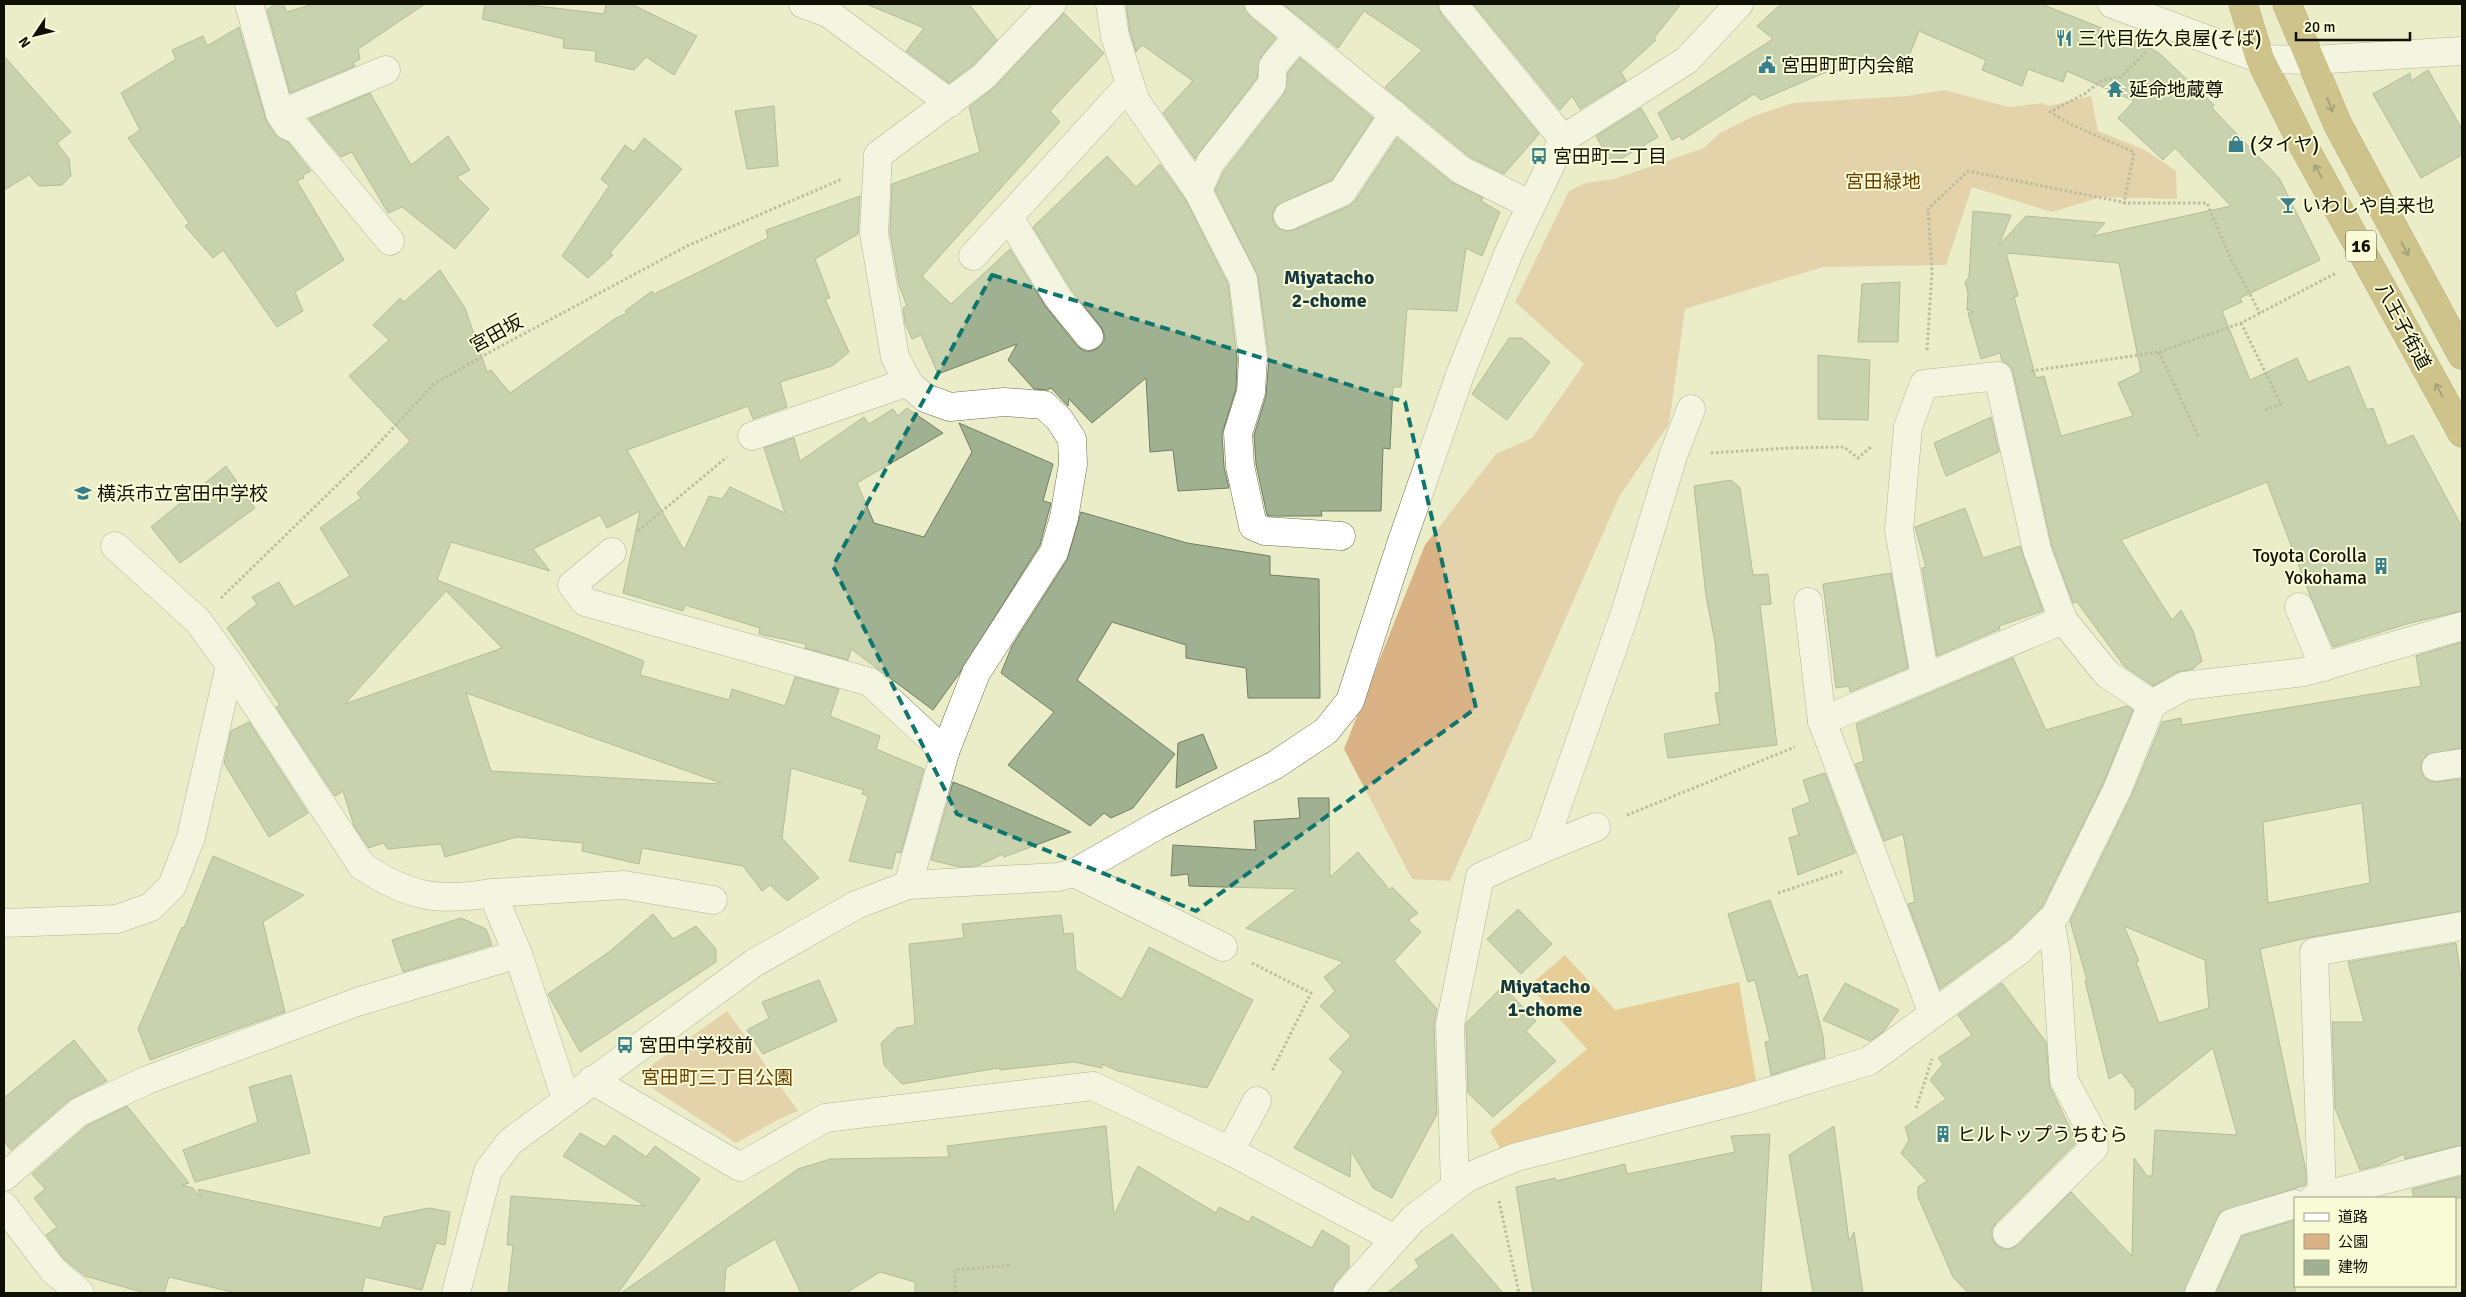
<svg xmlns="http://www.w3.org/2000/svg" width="2466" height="1297" font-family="Signika,'Noto Sans JP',sans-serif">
	<rect width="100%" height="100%" fill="#ebedc9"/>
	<!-- green -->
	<g fill="#d9b285">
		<path d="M1944,90l65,17 34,-4 6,3 42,-10 7,35 47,19 31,21 1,28 -76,-2 -49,15 -80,-25 -26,78 -123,2 -138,42 -16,115 -49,71 -170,386 -38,-2 -68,-130 81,-204 71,-91 36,-16 52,-74 -69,-62 54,-111 17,-8 28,-4 90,-31 16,-15 34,-17 39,-13 114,-7z"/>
		<path d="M727,1011l71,100 -17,7 -45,25 -87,-57v-19z"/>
	</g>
	<!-- forest -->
	<path fill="#e2a65b" d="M1565,955l50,55 124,-28 18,104 -256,64 -11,-19 97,-82 -58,-63z"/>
	<!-- building -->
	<g fill="#a0b191" stroke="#707f61" fill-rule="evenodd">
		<path d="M275,4h8l4,8 26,-8h112l-67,45 2,10 -7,4 2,3 -65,27 -23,-83z"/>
		<path d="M485,4h36l83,10 2,-10h25l66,32 -23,39 -28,-18 -12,13 -39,-9 1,-10 -33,-3 1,-9 -82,-20z"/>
		<path d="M866,4h103l28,36 -24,25 -24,18 -43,-32 18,-23z"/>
		<path d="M1126,4h118l5,12 27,22 -15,19 -4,21 -62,81 -32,-46 30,-32 -51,-36 -6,7 -6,-20z"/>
		<path d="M1283,4h155l3,10 98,120 -35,40 -34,-17 -85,-70 37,-37 -58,-39 -26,37z"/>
		<path d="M1473,4h208l-27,34 2,2 -35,32 5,9 -46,28 -8,-13 -12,14z"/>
		<path d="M1781,4h260l91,36 1,-2 26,15 55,52 -2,3 67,70 41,82 -80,38 2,4 -20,9 28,69 47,-22 11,24 41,-16 18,44 6,-2 14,38 26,-11 49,92v84l-52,12 -77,24 -22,-49 -44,-116 -146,58 51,80 9,-10 12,21 9,30 -9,8 -16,3 -24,14 -29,-20 -47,-64 -4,1 -21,-57 -39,-174 -3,-6 -8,-5 -2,-8 -19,6 -13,-46 6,-1 -7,-2 1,-17 -3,-11 4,-5 4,-66 38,4 -12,30 27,-29 79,7 -12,13 138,-30 -56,-58 -12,12 -45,-42 16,-17 -67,-30 -4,11 -35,-13 -6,17 -40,-16 4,-10 -67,-29 -10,25v15l-14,-6 -4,10 -44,-18 -8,15 -6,-3 -72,31 -7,-6 -72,46 -2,-4 -8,4 -14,-27 115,-74 -16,-13zM2006,253l113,10 22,109 -23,11 15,33 -72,20 -17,-60 -8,2 -22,-81 4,-1z"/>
		<path d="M1064,13l40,40 -54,58 10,11 -138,154 29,28 59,-55 35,57 32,40 7,5h8l6,-3 6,-7v-8l-3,-6 -30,-38 -38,-62 74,-71 29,31 24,-23 25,35 43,85 9,75 -1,30 -14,45 2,33 5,21 -51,3 -5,-41 -23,2 -4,-74 -54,45 -23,-24 -1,7 -17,-18 -4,2 -13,-1 -26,-29 9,-16 -79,30 -17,-39 -9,4 -7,-16 -2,-15 4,-2 -8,-21 -9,-53 2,-48 88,-32 -11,-45 25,-19z"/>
		<path d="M239,27l27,93 9,15 13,7 23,29 -8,4 1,3 -7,3 47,79 -49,32 8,19 -26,16 -54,-77 -10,8 -28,-32 4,-3 -61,-85 12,-8 -19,-37 55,-34 -4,-9 31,-14 4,10z"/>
		<path d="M4,56l67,76 -14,11 12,16 2,17 -9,9 -23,1 -10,-11 -25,15z"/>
		<path d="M1300,58l73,60 -41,62 -56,26 -4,9 2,8 4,5 8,3 8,-1 55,-24 6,-5 42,-63 54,44 32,16 -2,3 19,11 -18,44 -16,-8 -9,63 -50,-2 -6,78h-8l-3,62 -7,-1 -2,63h-60l1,5h-53l-2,-1 -11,-51 -2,-29 12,-39 3,-37 -11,-82 -43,-87 9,-19 60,-77 4,-22z"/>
		<path d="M2428,70l34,59v26l-41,23 -48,-84 37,-21 1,8z"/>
		<path d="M370,93l41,72 37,-29 22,34 -13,7 32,32 -34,40 -53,-42 -14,6 -36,-61 -11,5 -32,-38z"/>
		<path d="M774,106l4,60 -31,3 -12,-58z"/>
		<path d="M1641,108l17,29 -46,27 -16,-28z"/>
		<path d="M644,138l38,31 -72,84 3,2 -25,23 -26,-22 47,-70 -8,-7 24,-34 9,7z"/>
		<path d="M860,196l-2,38 -43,25 15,39 -5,1 24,53 -17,14 -52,16 7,25 -34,12 -5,-13 -121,44 57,100 25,-54 13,3 8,-12 55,26 -21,-65 30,-10 6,23 64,-44 5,7 24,-15 5,7 9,-8 36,25 -86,50 17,40 50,14 48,-85 -13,-29 94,41 -10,37 8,2 -11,42 -81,129 -26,36 -82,-61 -3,11 -43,-12 1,-4 -47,-10 1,-6 -75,-23 -2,6 -60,-18 17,-82 -33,17 -7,-13 -67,34 17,22 -99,-29 -14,38 207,81 -4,14 89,25 3,-11 53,17 10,-29 44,12 -9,27 50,20 -4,13 48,20 -23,84 -5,-1 -4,17 -43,-8 19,-65 -6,-2 2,-4 -73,-22 -9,70 37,40 -32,23 -17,-16 -8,6 -19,-25 -101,-18 -3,16 -57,-13 1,-8 -66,-6 -72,20 -4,-13 -53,5 -5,-6 -14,5 -15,-22 -11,-35 -8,5 -59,-89 4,-2 -53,-77 30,-24 -5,-7 27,-15 15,25 56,-31 -30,-48 41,-30 -4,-5 53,-52 -61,-65 40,-36 -16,-15 27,-27 4,4 36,-32 25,38 22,64 4,-2 19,23 106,-75 11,-5 -2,-2 27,-20 2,3 114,-56 -2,-8zM446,591l56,57 -157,56zM466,693l255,90v1l-230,-13z"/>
		<path d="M1900,282l-2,60h-40l4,-58z"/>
		<path d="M1509,338h13l28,24 -43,58 -35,-26z"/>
		<path d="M1818,355l52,5 -2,60 -50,-1z"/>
		<path d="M1991,417l8,35 -53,24 -12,-33z"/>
		<path d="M226,466l29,42 -75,55 -29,-36z"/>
		<path d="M1731,480l9,8 13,87 15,-1 3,30 -11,1 17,140 -109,13 -4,-24 56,-10 -5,-31 5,-1 -5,-50 -9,-46 -12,-110z"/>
		<path d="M1965,508l18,50 37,-12 23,65 -44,15 1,3 -63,27 -15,-88 4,-1 -11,-40z"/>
		<path d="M1081,512l106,31 83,13v19l49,4 1,119h-72l-2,-30 -60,-10v-13l-74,-23 -35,58 98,74 -42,54 -22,10 -7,-5 -14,13 -82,-61 46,-53 -53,-39 11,-27 55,-86z"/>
		<path d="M1891,573l17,95 -58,24 -1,-6 -13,2 -13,-104z"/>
		<path d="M2462,642v106l-35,7 -5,6 -1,8 3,8 7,5 31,-3v132l-151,26 -51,12 46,222v14l-86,27 -36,81h-216l-15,-16 -35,-80v-10l9,-6 -26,-28 8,-13 -4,-13 41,-28 -16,-19 13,-16 -5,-6 34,-23 -14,-20 44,-32 44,59 4,45 27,55 -81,81 -4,6v8l4,8 7,4h7l8,-4 53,-53 61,64 2,-98 13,18h5l3,-46 82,5 -24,-87 -78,62v-20l-14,-18 -12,7 -24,-98 2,-1 -17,-59 61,-124 31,-75 19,-4 1,7 239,-39 -5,-30zM2362,803l8,80 -102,20 -5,-81zM2124,926l81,34 4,48 -50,15 -23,-61 3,-1z"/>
		<path d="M2013,658l33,72 81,-24 6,4 -30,74 -61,123 -32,31 -70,51 -32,-85 7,-2 -12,-68 -19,7 -29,-77 9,-3 -8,-37z"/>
		<path d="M249,722l59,91 -39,24 -45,-74 7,-32z"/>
		<path d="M1203,734l14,34 -41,20 2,-45z"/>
		<path d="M1825,773l30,80 -57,22 -9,-37 10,-3 -7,-26 18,-7 -7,-22z"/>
		<path d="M953,782l18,7 100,43 -67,25 -1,-3 -26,12 -18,1 -28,-7z"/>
		<path d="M1298,798h31l1,79 28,-25 32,38 2,-3 26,26 -10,7 13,12 -27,29 43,48 -3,16 3,89 -45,84 -19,-10 -22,-37 -1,26 -56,-29 49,-76 -14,-13 22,-23 -31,-30 15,-15 -11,-14 19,-15 -97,-34 51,-39 -108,-3 -1,-12 -17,2 2,-31 83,5 -2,-29 46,-3z"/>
		<path d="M213,856l91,39 -41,27 22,90 -135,48 -12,-31 44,-102 2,1z"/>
		<path d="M1770,900l28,77 9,-3 16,62 2,22 -54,17 -6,-33 5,-1 -15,-61 -7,2 -20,-68z"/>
		<path d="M1518,909l34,35 -31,30 -34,-35z"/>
		<path d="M653,914l20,25 23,-13 20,23v13l-136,90 -32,-58 61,-42z"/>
		<path d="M1061,915l3,19 9,-1 3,37 46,29 27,-52 104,53 -46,88 -89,-17 -16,-7v4l-28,-6 -74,8 -1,-2 -97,16 -18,-19 -3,-22 16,-15 18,-3 -6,-81 55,-6 -2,-14z"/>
		<path d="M461,918l25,11 6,16 -89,27 -11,-32z"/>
		<path d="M2456,943l6,42v160l-57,14 -1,-5 -25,11 -19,5 -25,-62 -3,-86h32l-16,-60z"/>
		<path d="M819,980l18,41 -74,33 -16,-24 22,-12 -7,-16z"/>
		<path d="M1845,983l54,27 -16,22 -13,9 -47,-21z"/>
		<path d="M1503,986l33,35 -10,10 30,30 -63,56 -25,-24 -2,-67v-3z"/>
		<path d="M74,1040l33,41 -38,19 -58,50 -7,-9v-43z"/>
		<path d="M291,1075l19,78 -115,29 -12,-32 75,-28 -9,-35z"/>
		<path d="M127,1106l62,77 -7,2 11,3 8,10 -3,-9 183,39 3,-11 45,-9 21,4 -5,33 -9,-2 -14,47 -57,-13 -3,16h-126l-67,-16 -5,16h-19l-60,-17 -21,-17 -18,-24 11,-8 -23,-29 11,-9 -13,-15 56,-49z"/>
		<path d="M1106,1126l8,89 24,-49 78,47 3,-6 30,15 3,-6 60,32 10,-18 27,16v21l-14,16 -3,10h-417v-11l-35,-10 -34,21h-45l-26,-54 -49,29 -2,25h-103l177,-124 32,-10 119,-2 -2,-11z"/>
		<path d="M1834,1126l15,115 5,-9 9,61h-50l-24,-138z"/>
		<path d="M580,1133l25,14 9,-12 32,22 9,-11 45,33 -82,114h-110l5,-48h-6l4,-49 134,10 -82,-50z"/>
		<path d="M1770,1134l-9,159h-228l-17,-106 39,-9 1,3 69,-17 2,10 108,-22 -4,-16z"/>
		<path d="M2462,1176v22h-48l-2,-9z"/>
		<path d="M2295,1220v73h-79l26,-57z"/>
		<path d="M1452,1234l51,59h-116l32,-26 -4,-7z"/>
	</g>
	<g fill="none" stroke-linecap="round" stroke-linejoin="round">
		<!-- minor casing -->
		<g stroke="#6e704f" stroke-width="29">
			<g id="minor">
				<path d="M249,4l31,110 8,12 9,3 93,112"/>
				<path d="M803,4l25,9 122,90"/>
				<path d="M1110,4l5,32 20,64 63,91 45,88 10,79 -2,34 -13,41 2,33 13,60 12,5 76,5"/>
				<path d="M1259,4l202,166 70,35"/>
				<path d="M1453,4l110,135"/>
				<path d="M2112,4l148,55 52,1 150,-9"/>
				<path d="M280,114l106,-44"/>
				<path d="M1198,191l12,-28 62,-79 1,-18 25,-30"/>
				<path d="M1288,216l54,-24 52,-78"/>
				<path d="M1009,217l49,81 31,38"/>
				<path d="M973,256l157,-172"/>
				<path d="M752,436l156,-54"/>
				<path d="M612,552l-40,33 13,17 285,80 75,70"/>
				<path d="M1808,602l14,119 111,293"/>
				<path d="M2299,607l25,60"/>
				<path d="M230,665l132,201c47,31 75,36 130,27l26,61 48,145"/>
				<path d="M1925,677l-26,-147 9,-103 16,-43 74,-8 39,174 26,70 44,54 45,30"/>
				<path d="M1822,721l241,-101"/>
				<path d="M2436,767l26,-4"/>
				<path d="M1542,849l54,-22"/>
				<path d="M1074,873l149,74"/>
				<path d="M908,885l37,-133 31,-79 78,-121 10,-34 9,-54 -1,-25 -13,-20 -15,-14 -40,-3 -54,5 -25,-9 -16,-14 -14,-27 -21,-124 4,-78 105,-78 69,-73"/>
				<path d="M492,893l132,-8 89,15"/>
				<path d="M4,923l113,-4 34,-12 21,-21 19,-49 39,-172 -32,-44 -83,-75"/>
				<path d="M592,1080l148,87 85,-49 268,-32 137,65 165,88"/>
				<path d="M1230,1151l27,-50"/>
				<path d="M4,1177l75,-65 68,-32 210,-78 161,-48"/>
				<path d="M1455,1187l-5,-162 30,-148 62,-28 83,-236 48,-157 18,-47"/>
				<path d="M2322,1196l-8,-244 148,-26"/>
				<path d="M2314,1198l148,-38"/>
				<path d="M4,1206l49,64 27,23"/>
				<path d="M2007,1234l87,-86 -1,-14 -29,-54 -8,-127 -6,-32"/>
				<path d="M456,1293l32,-122 22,-29 244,-179 102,-58 52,-20 150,-8 16,-4 84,-48 117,-60 51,-34 24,-30 51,-157 60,-172 48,-120 54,-113 124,-79 52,-56"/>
				<path d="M1347,1293l66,-74 55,-42 48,-20 229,-58 124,-38 151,-111 35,-34 62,-126 35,-86 32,-18 120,-14 158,-46"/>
				<path d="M2199,1293l32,-70 64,-19"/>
			</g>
		</g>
		<!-- highway casing -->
		<g stroke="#75642d" stroke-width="29">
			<g id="highway">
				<path d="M2243,4l17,55 43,86 159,288"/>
				<path d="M2287,4l51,121 124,230"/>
			</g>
		</g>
		<!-- path -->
		<g stroke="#82846b" stroke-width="3" stroke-dasharray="2.5 2.5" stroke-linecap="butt">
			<path d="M2146,52l-25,25 -21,4 -14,12 -36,19 22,13 62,27 -10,51h83l23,54 30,56"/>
			<path d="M2241,323l40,81 -18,7"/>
			<path d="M1927,350l5,-78 -4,-63 40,-38 159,32"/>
			<path d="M2159,352l39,84"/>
			<path d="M2031,371l128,-19 82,-29 95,-50"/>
			<path d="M1711,453l77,-5 56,-1 14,11 14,-12"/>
			<path d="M638,531l89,-74"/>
			<path d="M221,598l145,-141 68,-73 56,-32 197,-106 155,-67"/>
			<path d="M1627,815l168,-68"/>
			<path d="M1778,893l66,-22"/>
			<path d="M1252,963l59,30 -39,78"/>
			<path d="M1916,1108l16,-49"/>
			<path d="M1499,1201l20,92"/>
			<path d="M955,1293v-23l57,-5"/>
		</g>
		<!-- minor -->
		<use href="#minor" stroke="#fff" stroke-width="28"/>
		<!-- highway -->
		<use href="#highway" stroke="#ac9042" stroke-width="28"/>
	</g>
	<!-- one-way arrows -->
	<defs><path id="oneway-shaft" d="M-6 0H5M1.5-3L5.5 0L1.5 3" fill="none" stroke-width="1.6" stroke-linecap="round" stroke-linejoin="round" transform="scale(1.25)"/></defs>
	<g stroke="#564a20">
		<use href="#oneway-shaft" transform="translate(2330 105) rotate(68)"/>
		<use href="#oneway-shaft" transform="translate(2318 171) rotate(-120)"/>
		<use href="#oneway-shaft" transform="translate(2405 249) rotate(62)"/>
		<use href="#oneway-shaft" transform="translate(2439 390) rotate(-118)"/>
	</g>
	<!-- marked area -->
	<path d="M0 0H2466V1297H0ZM992,275l413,127 71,306 -280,203 -239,-97 -124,-248z" fill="#ebedc9" fill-opacity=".55" fill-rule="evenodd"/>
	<path fill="none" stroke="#0f766e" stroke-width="4" stroke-dasharray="10 6" stroke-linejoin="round" d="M992,275l413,127 71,306 -280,203 -239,-97 -124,-248z"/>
	<!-- icons -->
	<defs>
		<g id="restaurant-bare" transform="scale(1.35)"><path d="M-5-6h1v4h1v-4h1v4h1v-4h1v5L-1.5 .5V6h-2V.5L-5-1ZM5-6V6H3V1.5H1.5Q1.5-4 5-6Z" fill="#397f8b" stroke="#f9fbd6" stroke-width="2.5" paint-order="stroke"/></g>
		<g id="civic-bare" transform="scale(1.35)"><path d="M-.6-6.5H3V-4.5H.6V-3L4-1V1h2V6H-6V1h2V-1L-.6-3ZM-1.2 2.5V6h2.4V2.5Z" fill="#397f8b" stroke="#f9fbd6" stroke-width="2.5" paint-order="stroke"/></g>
		<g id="temple-bare" transform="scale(1.35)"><path d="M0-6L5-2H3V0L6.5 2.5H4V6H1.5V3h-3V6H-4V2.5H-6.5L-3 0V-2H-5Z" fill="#397f8b" stroke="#f9fbd6" stroke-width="2.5" paint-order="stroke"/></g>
		<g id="shop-bare" transform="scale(1.35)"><path d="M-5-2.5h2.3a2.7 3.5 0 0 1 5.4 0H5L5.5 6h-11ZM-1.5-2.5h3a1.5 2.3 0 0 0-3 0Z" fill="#397f8b" stroke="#f9fbd6" stroke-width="2.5" paint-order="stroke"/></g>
		<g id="bus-bare" transform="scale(1.35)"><path d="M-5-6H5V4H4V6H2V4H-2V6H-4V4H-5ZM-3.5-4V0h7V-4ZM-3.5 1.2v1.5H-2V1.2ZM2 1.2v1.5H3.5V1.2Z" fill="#397f8b" stroke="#f9fbd6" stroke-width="2.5" paint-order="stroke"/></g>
		<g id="bar-bare" transform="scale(1.35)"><path d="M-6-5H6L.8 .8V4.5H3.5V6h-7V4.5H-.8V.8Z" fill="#397f8b" stroke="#f9fbd6" stroke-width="2.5" paint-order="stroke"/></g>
		<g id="school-bare" transform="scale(1.35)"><path d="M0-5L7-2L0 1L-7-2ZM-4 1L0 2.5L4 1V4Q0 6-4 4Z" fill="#397f8b" stroke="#f9fbd6" stroke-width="2.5" paint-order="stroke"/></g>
		<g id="building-bare" transform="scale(1.35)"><path d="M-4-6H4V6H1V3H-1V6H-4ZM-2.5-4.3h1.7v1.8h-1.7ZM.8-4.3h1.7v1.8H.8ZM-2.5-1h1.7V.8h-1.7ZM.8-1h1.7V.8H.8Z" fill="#397f8b" stroke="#f9fbd6" stroke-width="2.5" paint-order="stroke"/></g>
	</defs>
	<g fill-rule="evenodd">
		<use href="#restaurant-bare" x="2064" y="38"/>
		<use href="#civic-bare" x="1767" y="65"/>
		<use href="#temple-bare" x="2115" y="89"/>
		<use href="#shop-bare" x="2236" y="144"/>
		<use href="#bus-bare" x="1539" y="156"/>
		<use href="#bar-bare" x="2288" y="205"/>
		<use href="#school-bare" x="83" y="493"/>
		<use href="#building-bare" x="2381" y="566"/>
		<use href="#bus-bare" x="625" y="1045"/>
		<use href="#building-bare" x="1943" y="1134"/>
	</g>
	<g text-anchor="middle" stroke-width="4" stroke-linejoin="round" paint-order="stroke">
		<!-- shield labels -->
		<rect fill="#f9fbd6" stroke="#565744" stroke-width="1" x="2346" y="230.5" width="30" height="31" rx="4"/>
		<g font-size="18" font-weight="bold" fill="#101105">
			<text x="2361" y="252">16</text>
		</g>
		<!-- poi labels -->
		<g font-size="19" fill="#101105" stroke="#f9fbd6" text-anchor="start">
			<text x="2078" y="45">三代目佐久良屋(そば)</text>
			<text x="1781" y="72">宮田町町内会館</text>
			<text x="2129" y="96">延命地蔵尊</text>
			<text x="2250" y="151">(タイヤ)</text>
			<text x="1553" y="163">宮田町二丁目</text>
			<text x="2302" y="212">いわしや自来也</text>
			<text x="97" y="500">横浜市立宮田中学校</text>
			<text x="2367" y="562" text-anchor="end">Toyota Corolla<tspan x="2367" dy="22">Yokohama</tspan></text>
			<text x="639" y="1052">宮田中学校前</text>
			<text x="1957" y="1141">ヒルトップうちむら</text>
		</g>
		<!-- park labels -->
		<g font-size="19" fill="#684102" stroke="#f9fbd6">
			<text x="1883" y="188">宮田緑地</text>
			<text x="717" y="1084">宮田町三丁目公園</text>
		</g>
		<!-- street labels -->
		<g font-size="19" fill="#101105" stroke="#f9fbd6">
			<text transform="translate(2404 326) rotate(62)" y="7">八王子街道</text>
			<text transform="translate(496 333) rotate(-29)" y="7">宮田坂</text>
		</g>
		<!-- neighbourhood labels -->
		<g font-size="20" font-weight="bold" fill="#17383e" stroke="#f9fbd6">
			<text x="1329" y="284">Miyatacho<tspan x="1329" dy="23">2-chome</tspan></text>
			<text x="1545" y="993">Miyatacho<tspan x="1545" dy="23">1-chome</tspan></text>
		</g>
	</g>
	<!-- border -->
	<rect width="2466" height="1297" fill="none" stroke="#101105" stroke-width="10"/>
	<!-- legend -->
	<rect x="2294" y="1197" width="162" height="90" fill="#f9fbd6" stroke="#9c9d82"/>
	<rect x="2304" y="1213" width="25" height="8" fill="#ffffff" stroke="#9c9d82"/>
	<text x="2338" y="1222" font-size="15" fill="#101105">道路</text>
	<rect x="2304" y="1234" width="25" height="15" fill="#d9b285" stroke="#9c9d82"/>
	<text x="2338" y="1247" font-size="15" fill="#101105">公園</text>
	<rect x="2304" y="1260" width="25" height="15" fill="#a0b191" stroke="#9c9d82"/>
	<text x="2338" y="1272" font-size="15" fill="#101105">建物</text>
	<!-- north arrow -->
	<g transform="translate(35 35) rotate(235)" stroke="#f9fbd6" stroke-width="4" paint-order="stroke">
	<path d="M0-4L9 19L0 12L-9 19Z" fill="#101105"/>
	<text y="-8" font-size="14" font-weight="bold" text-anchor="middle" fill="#101105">N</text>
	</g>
	<!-- scale -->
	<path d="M2296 32v8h114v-8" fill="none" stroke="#101105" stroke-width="2.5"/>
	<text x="2304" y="32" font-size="15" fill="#101105" stroke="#f9fbd6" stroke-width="4" paint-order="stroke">20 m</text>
</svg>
